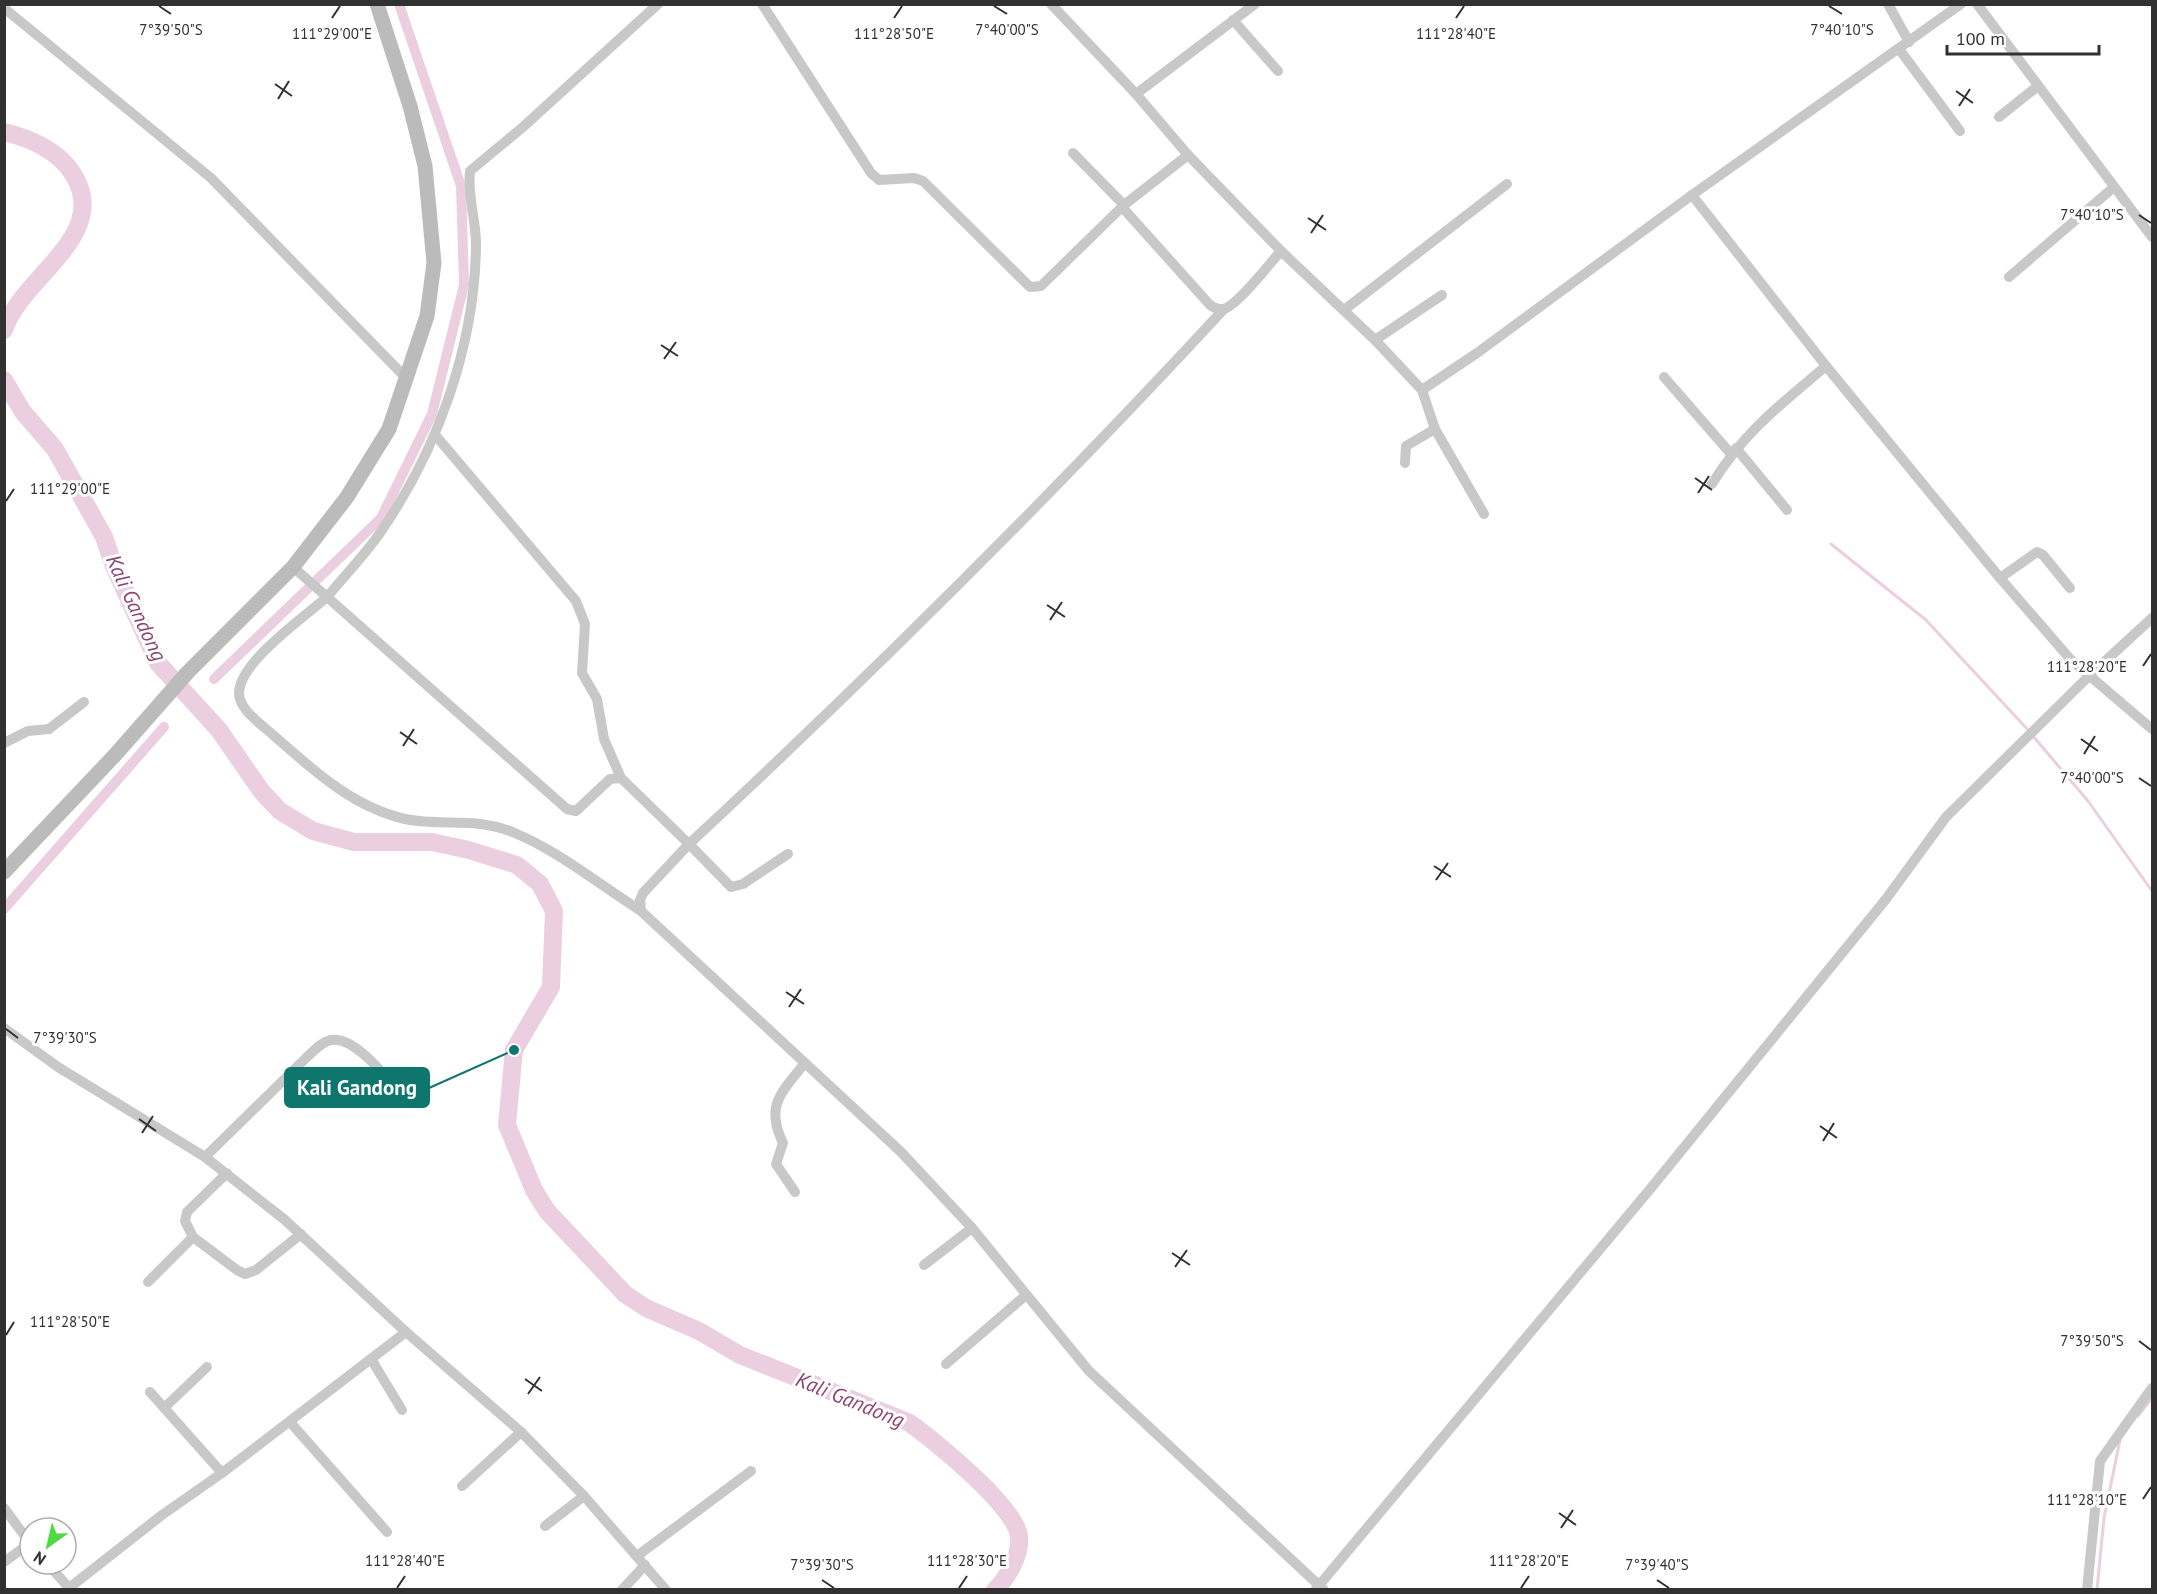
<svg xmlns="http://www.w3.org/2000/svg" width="2157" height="1594" font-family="'PT Sans',sans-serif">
	<rect width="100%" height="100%" fill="#fff"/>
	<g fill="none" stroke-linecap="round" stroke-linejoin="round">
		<!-- stream -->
		<g stroke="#ebcee0" stroke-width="3">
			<path d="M1831,544l95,76 103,111"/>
			<path d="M2033,736l55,65 64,90"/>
			<path d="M2138,1416l14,-18"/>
			<path d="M2097,1590l7,-72 16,-78"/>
		</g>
		<!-- canal -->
		<g stroke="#ebcee0" stroke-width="10">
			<path d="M214,679l167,-161 51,-104 32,-129 -3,-99 -62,-182"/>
			<path d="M4,909l160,-182"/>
		</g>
		<!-- river -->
		<g stroke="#ebcee0" stroke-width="18">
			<path d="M4,132c26,6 55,19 69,42 39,61 -51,102 -69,156"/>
			<path d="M4,380l19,32 32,37 49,88 10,29 44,97 61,67 43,62 18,19 33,20 41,11h78l37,8 48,15 23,19 14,27 -3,76 -37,63 -7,75 27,65 13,21 78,83 21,14 53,23 41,24 168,67c25,17 108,85 111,114 2,19 -11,41 -24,54"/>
		</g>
		<!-- street -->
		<g stroke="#c8c8c8" stroke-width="10">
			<path d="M762,4l109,169 8,7 35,-2 9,3 107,106 11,-1 83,-81 64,-50"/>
			<path d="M1051,4l85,90 52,61 93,96 94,89 47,50 55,-37 215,-158 269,-191"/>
			<path d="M1888,4l21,38"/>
			<path d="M1977,4l175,233"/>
			<path d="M4,8l207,170 196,201"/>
			<path d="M1233,20l45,51"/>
			<path d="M1899,49l61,82"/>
			<path d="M1136,94l119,-90"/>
			<path d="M1999,117l39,-31"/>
			<path d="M1073,153l51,52"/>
			<path d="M1692,195l134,171 174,212 71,82 81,69"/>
			<path d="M1122,207l88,98c4,3 8,5 14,4 15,-5 45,-45 57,-58"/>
			<path d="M2009,277l105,-90"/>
			<path d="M1344,310l163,-126"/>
			<path d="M1375,340l67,-45"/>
			<path d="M1664,377l67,77"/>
			<path d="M1422,390l13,39 49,85"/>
			<path d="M436,436l140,165 9,23 -3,49 15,26 7,40 17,39"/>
			<path d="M1736,448l51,62"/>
			<path d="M1405,463l1,-17 29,-17"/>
			<path d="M1712,484c32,-52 68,-79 114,-118"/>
			<path d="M293,567l34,30c18,-22 39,-43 55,-67 56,-82 92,-182 94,-282 1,-25 -9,-51 -6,-77l53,-44 135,-123"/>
			<path d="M2000,578l37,-26 6,3 27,33"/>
			<path d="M4,743l24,-12 21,-2 35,-27"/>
			<path d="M788,854l-45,30 -12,3 -42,-43c185,-172 364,-350 535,-535"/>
			<path d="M641,911c-38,-24 -83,-60 -124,-77 -40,-18 -73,-7 -112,-15 -53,-12 -93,-50 -133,-85 -11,-10 -34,-25 -33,-42 2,-31 64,-74 88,-95l240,212 9,2 34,-32 11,-1 68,66 -46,49 -3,7 1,11 260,241 71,76 117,143 235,219"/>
			<path d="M4,1028l54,39 147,90 80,63 121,112 115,100 63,64 82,94"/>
			<path d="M205,1157l103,-101c7,-6 13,-14 23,-16 23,-4 52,34 66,49"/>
			<path d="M795,1192l-19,-28 7,-21c-18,-37 -2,-50 21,-79"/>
			<path d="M193,1237l-8,-16 2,-9 40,-39"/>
			<path d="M924,1265l48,-37"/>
			<path d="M148,1282l45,-45 44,33 8,4 11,-4 45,-36"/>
			<path d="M371,1359l31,51"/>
			<path d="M946,1364l80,-69"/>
			<path d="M150,1392l72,81"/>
			<path d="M164,1408l43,-41"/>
			<path d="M290,1422l97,110"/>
			<path d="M462,1486l59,-54"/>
			<path d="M4,1508l26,35 -26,19"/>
			<path d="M545,1526l39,-30"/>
			<path d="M637,1556l114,-85"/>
			<path d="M48,1564l21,24 93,-73 60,-42 184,-141"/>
			<path d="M1316,1589l335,-401 235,-289 60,-82 143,-141 63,-58"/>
			<path d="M622,1590l23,-25"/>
			<path d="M2087,1590l13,-129 52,-73"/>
		</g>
		<!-- secondary -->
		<path stroke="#bbb" stroke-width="15" d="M4,872l111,-117 73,-83 105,-105 54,-70 42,-68 38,-113 7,-53 -9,-97 -15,-60 -33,-102"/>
	</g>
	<!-- ticks -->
	<path fill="none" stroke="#313131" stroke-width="2" d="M159,6l12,8M994,6l13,8M1829,6l13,8M332,18l8,-12M894,18l8,-12M1456,18l8,-12M275,84l17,12M1956,91l17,12M278,99l11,-18M1959,106l11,-17M2139,215l12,8M1308,218l18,12M1311,233l12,-18M661,345l17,11M664,359l12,-17M1695,478l17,12M1698,493l11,-17M6,501l8,-12M1047,605l18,12M1050,620l12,-18M2143,666l8,-12M400,732l17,12M2081,739l17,12M403,746l11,-17M2084,754l11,-18M2139,778l12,8M1434,866l17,11M1436,880l12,-17M786,992l18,12M789,1007l12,-18M6,1029l12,9M139,1119l17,12M1820,1126l17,12M142,1133l11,-17M1823,1141l11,-18M1172,1253l18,12M1175,1267l12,-17M6,1335l8,-13M2139,1341l12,9M525,1379l17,12M528,1394l12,-17M2143,1499l8,-12M1559,1513l17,12M1561,1528l12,-18M822,1580l12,8M1657,1580l12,8M397,1588l8,-12M959,1588l8,-12M1521,1588l8,-12"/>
	<g text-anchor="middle" stroke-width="6" stroke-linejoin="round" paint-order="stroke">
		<!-- water labels -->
		<g font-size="21" font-style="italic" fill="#8e4472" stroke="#fff">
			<text transform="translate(136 608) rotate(65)" y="7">Kali Gandong</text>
			<text transform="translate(850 1400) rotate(22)" y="7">Kali Gandong</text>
		</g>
	</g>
	<g font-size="15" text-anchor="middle" fill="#313131" stroke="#fff" stroke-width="6" stroke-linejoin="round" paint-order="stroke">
		<text x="171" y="35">7°39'50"S</text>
		<text x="1007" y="35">7°40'00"S</text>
		<text x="1842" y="35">7°40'10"S</text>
		<text x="332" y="39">111°29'00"E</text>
		<text x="894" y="39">111°28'50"E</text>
		<text x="1456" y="39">111°28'40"E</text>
		<text x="2092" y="220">7°40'10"S</text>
		<text x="70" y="494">111°29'00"E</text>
		<text x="2087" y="672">111°28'20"E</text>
		<text x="2092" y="783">7°40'00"S</text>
		<text x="65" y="1043">7°39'30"S</text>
		<text x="70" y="1327">111°28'50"E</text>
		<text x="2092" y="1346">7°39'50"S</text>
		<text x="2087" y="1505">111°28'10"E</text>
		<text x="405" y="1566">111°28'40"E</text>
		<text x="967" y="1566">111°28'30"E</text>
		<text x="1529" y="1566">111°28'20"E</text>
		<text x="822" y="1570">7°39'30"S</text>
		<text x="1657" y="1570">7°39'40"S</text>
	</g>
	<!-- callouts -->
	<path fill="none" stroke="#0f766e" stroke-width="2" d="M514 1050L429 1088"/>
	<circle fill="#0f766e" stroke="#fff" stroke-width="2" cx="514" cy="1050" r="6"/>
	<rect fill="#0f766e" stroke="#0f766e" stroke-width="2" x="285" y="1068" width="144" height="39" rx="6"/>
	<g font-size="21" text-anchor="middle" font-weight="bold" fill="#fff">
		<text x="357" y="1095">Kali Gandong</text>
	</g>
	<!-- border -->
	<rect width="2157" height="1594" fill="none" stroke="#313131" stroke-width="12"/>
	<!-- north arrow -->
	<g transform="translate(48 1546) rotate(214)"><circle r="28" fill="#ffffff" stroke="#adadad" stroke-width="1.5"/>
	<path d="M0-4.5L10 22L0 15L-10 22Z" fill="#4eda42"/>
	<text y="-9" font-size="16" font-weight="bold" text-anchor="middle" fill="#313131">N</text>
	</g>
	<!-- scale -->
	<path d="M1947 45v9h152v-9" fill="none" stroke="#313131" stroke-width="3"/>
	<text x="1956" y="45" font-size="18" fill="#313131" stroke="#ffffff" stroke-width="4.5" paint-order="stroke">100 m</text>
</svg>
